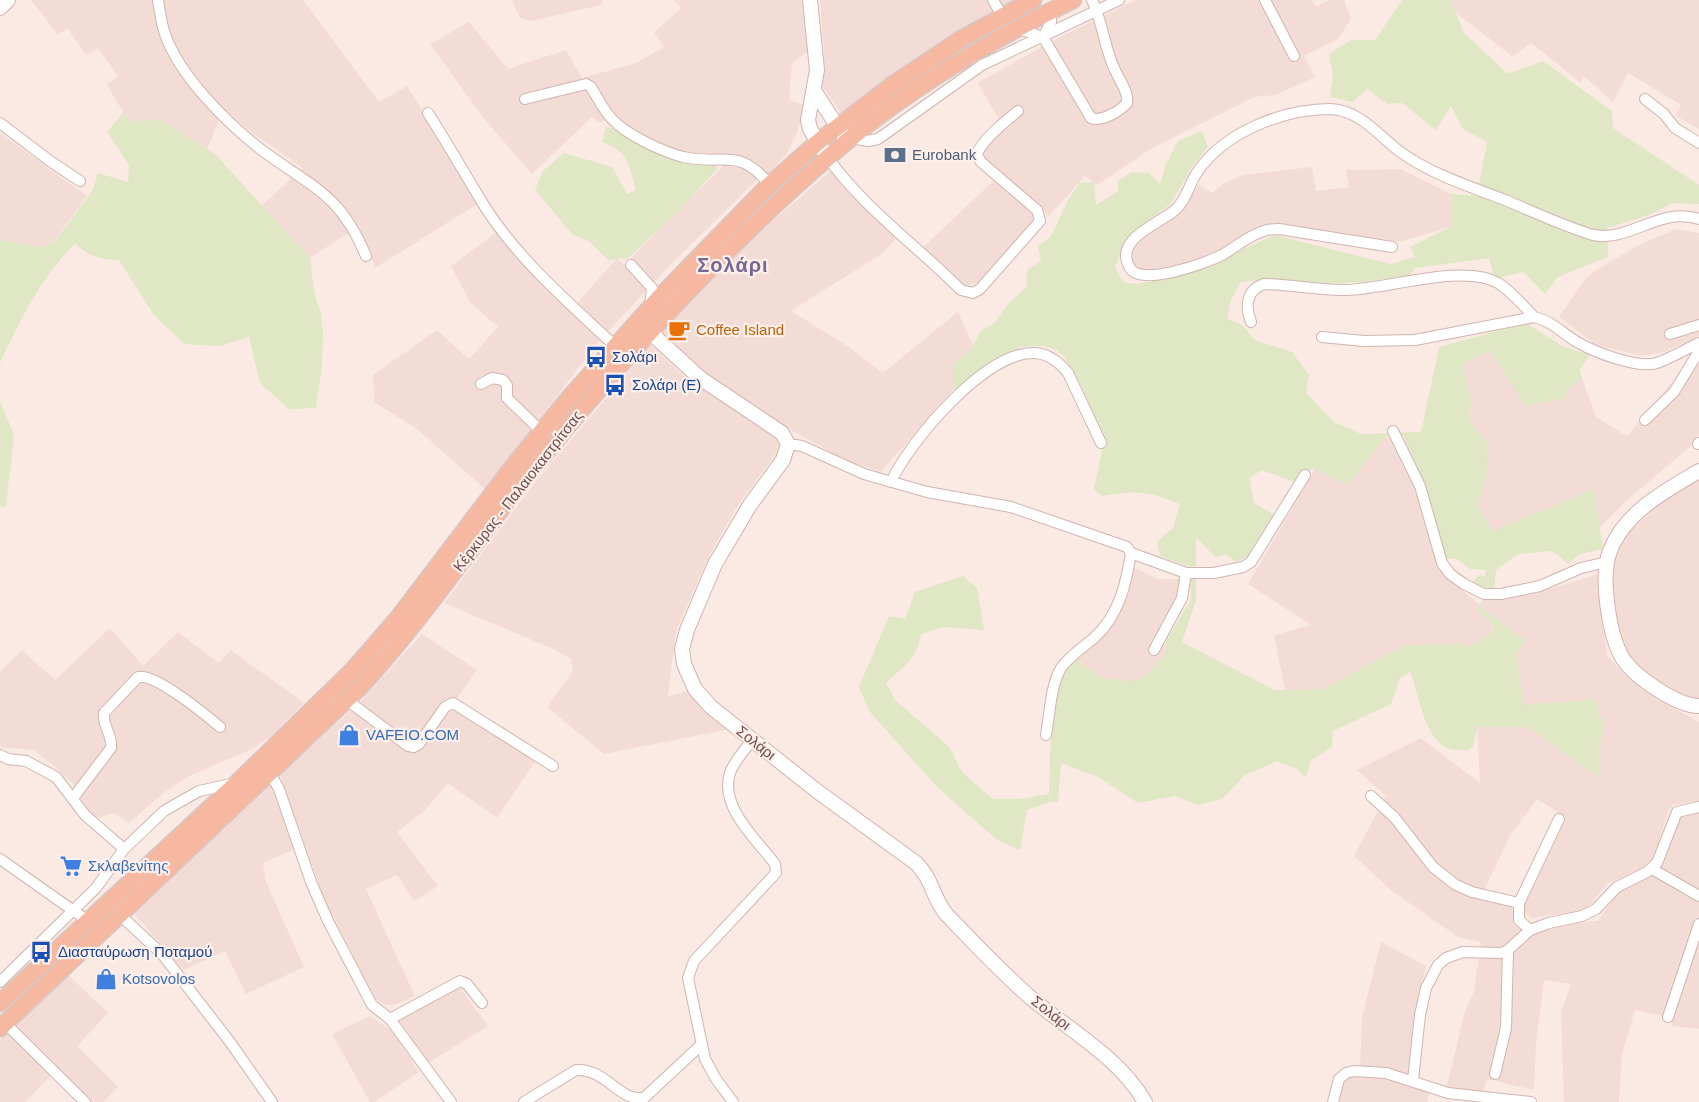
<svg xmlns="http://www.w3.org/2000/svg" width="1699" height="1102" font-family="Helvetica,sans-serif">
	<rect width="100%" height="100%" fill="#fbeae4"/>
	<!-- residential -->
	<g fill="#f4dcd6">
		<path d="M31,0h272l76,102 28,-16 72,117 -104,65 -16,-42 -49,32 -49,-52 42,-38 -56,-39 -23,-21 -17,41 -46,-29 -29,1 -9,-9 -16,-27 11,-9 -20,-28 -12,7 -19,-27 -9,7z"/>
		<path d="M512,0h91l-2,5 -70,16 -11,-3z"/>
		<path d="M673,0h130l7,50 -18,13 -3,37 16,5 -8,28 -11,22 -19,20 -17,-16 -10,-3 -10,2 -41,-4 -16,-5 -44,-21 -16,-14 -12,9 -9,-6 -60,57 -50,-58 -52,-72 39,-22 39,47 58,-19 16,28 54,-15 28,-16 -10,-15 28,-24z"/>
		<path d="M820,0h198l-77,44 -100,69 -19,-27 2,-32z"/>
		<path d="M1136,0h176l4,6 14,-6h14l7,19 -13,20 -34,17 11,21 -39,18 -22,2 -103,52 -54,36 -12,-9 -36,40 -7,-6 -63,72 -16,5 -41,-39 79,-74 -19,-17 -1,-5 23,-25 -27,-44 79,-44z"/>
		<path d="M1450,0h249v129l-23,-13 5,-11 -53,-32 -15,29 -29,-26 -3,7 -50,-40 -18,14 -58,-45z"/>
		<path d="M0,133l87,63 -32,44 -10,7 -45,-7z"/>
		<path d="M725,164l22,4 12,10 -83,81 -76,81 -115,149 -68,-60 -43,-27 -1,-27 64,-45 32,29 29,-32 -28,-25 -19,-36 47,-35 44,55 28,25 47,-53 7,7z"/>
		<path d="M1312,167l4,24 33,-4 -3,-17 54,-1 51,25 2,32 -51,15h-19l-90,-15 -27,-2 -46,27 -24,10 -41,10h-14l-9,-8 1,-13 5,-9 42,-31 19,-25 13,8 12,-10 19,-8z"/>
		<path d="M830,171l66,67 -13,15 -92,58 58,36 34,26 75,-61 15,34 -20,44 -72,82 -36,-12 -52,-29 -84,-52 -51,-43 92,-95z"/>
		<path d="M1676,229l23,4v103l-35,16 -22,4 -46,-11 -37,-28 25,-36 12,-11 41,-24z"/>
		<path d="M651,345l36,34 90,59 2,5 -2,9 -42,58 -23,40 -36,81 -8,65 21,-5 41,38 -126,25 -57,-47 26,-36 -2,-12 -20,-11 -107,-45 94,-124z"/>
		<path d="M1490,350l78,39 14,-11 14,39 31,19 47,-56 20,-29h5v83l-7,11 -66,56 -27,27 -5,-39 -101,42 -15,-25 8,-31 1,-29 -18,-27 2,-16 -8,-39z"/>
		<path d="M1388,436l28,53 18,64 13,24 33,28 -4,4 15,14 3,8 -27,17 -62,-3 -82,44 -38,1 -11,-55 37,-10 -63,-41 67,-115z"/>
		<path d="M1699,479v221l-14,-2 -45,-27 -18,-21 -12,-62 5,-36 16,-22 37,-33z"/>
		<path d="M1133,567l25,12h22l-1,12 -15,48 1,16 -22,23 -14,3 -27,-3 -25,-18 19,-18 25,-33z"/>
		<path d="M1598,574l9,82 17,18 33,25 42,23v79l-26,4 -5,7 -11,37 -6,11 -11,9 -33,15 -20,24 -10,4 -46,6 -7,-7 1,-12 41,-82 -29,-18 -26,35 -32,66 33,6 4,21 18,7 28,-11 36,-2 21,-31 33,-14 10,-13 16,-46 21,-6v218l-28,-3 2,-8 -38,-8 -13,44 -3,48h-55l-3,-90 10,-28 -27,-4 -8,63 -2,47 -47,-11 -4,13 -37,-3 19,-78 9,-20 7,-49 -23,-5 -66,-46 -38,-35 32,-60 -29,-26 64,-32 59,45 -3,-56h51l73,53 -3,-20 6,-40 -6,-4 -2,-17 -72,6 -8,-50 9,-15 -45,-33 8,-9 42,-3z"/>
		<path d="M110,628l33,38 35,-34 41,31 12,-13 73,53 -33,33 -19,13 -63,27 -24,16 -36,31 -16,-10 -14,5 -9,-5 -16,-28 -20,-19 -21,-16 -33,-3v-75l22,-22 33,30z"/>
		<path d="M422,634l55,36 -26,37 85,53 -39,58 -49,-35 -23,27 -28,22 41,54 -24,15 -17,-26 -31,14 49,107 -19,8 -11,1 -10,-7 -50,-97 -45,-126 81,-74z"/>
		<path d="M271,785l24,64 -32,14 3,19 38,85 -58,27 -21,-43 -41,19 -50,-56z"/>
		<path d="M1381,942l45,24 -12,49 -5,59 -49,-7 2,-50z"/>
		<path d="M67,974l41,39 -31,33 41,41 -15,15h-12l-33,-34 -33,34h-25v-62z"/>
		<path d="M458,985l30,41 -60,37 -30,-45z"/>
		<path d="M370,1016l22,15 27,41 -45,30h-4l-38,-68z"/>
		<path d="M1346,1076l33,1 33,6 17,10 -2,9h-91l2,-16z"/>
	</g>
	<!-- green -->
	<g fill="#dfe7c4" fill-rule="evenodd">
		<path d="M1402,0h48l15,34 42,39 10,-2 26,-10 69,50 1,17 86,57v19l-27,-1 -23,12 -42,13 1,29 -50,20 -13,17 -22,-22 -29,7 -5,-21 -74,10 -7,9c-34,6 -67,7 -101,5 -23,-1 -44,-3 -66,0l-10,18 -4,19 14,5 14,16 37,12 17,23 -3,18 28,29 27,12 60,-2 18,-85 87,-24 38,24 26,8 -10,14 2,9 -14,11 -3,10 -40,7 -35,-56 -27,14 8,39 -2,16 19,26 -2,30 -8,31 15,25 101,-42 9,60 -23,5 -12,10 -16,-13 -34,3 -22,16 -2,22 -14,15 45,33 -9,15 8,50 72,-6 2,16 6,5 -6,40 3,20 -73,-53h-50l-5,19 -5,5c-8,-3 -15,1 -23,-4 -23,-15 -25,-51 -35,-75l-10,6 -9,26 -58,27 -1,16 -21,13 -5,17 -9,-8 -20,-8 -32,14 -23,24 -24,6 -23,-9 -37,7 -40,-26 -37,-14 -3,39h-8l-23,8 -7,40 -23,-10 -60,-53 -68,-76 -10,-24 30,-71 16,3 10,-27 48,-16 14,12 7,42 -40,-3 -23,7c-3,24 -18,33 -35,49l9,17 54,47 13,25 31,27h27l29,-5c1,-34 1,-88 15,-119 3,-6 9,-11 13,-15l25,18 27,3 14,-3 22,-23 1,-14 25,-41 -1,-33 -30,-11 -3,-15 16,-13 7,-24c-33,-13 -43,-14 -78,-8l-8,-7 10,-48 -22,-54 -19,-32 -8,-6 -12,-3 -24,1 -66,43v-26l18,-14 10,-19 13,-8 14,-19 20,-18 -2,-5 2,-12 13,-8 -3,-15 13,-10 17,-36 12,-17 14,-1 2,23 22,-14v-10l13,-9 18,1 11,11 6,-20 12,-23 24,-10 6,16 -15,18 -22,39 -34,25 -6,7 -16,30 6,13 6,4 11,1 53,-11 83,-38 117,29 24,-7 -5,-10 42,-21 -1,-32 26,2 10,-54 -24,-13 -12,-23 -15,24 -34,-27 -15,1 -20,-15 -14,13 -23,-5 3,-19 -4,-24 22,-14h24zM1403,435l17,38 24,85 13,1 13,10 16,1 -1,7 -6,-2 -6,7 6,6 11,4 -14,17 15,14 3,8 -27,17 -4,-5 -58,2 -82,44 -48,1 -93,-48 14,-42v-63l20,21 10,-4 10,8 12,-6 25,-42 -19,-11 -5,-25 13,-8 32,12 7,-10 14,-3 33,16 38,-49z"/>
		<path d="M123,112l9,9 29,-1 54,34 95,104 4,34 7,22 2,18 -1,33 -6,43 -27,1 -29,-26 -11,-46 -29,9 -36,-2 -30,-29 -35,-55c-19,-1 -30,-3 -44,-17 -33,34 -56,77 -75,120v-123l45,7 11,-7 37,-50 5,-17 30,9 1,-17 -22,-33z"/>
		<path d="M606,127c16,2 33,18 48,25 19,9 40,10 61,12l2,5 -40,44 -50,46 -10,-1 -8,3 -20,-20 -16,-6 -38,-45 8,-19 21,-18 48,14 15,27 9,-4c-8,-26 -6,-37 -34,-48z"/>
		<path d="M0,401l14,34 -8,71 -6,1z"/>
	</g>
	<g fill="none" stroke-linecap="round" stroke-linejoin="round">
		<!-- street casing -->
		<g stroke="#d0b4b0" stroke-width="12">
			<g id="street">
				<path d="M158,0c2,11 3,23 7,34 14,41 60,87 94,114 51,39 80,43 107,108"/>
				<path d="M993,0l9,16"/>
				<path d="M1265,0l29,56"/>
				<path d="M1016,28l27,9 8,-15v-12"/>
				<path d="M1043,37l48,81c11,4 29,-7 36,-15 2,-11 -8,-23 -12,-33 -11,-22 -12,-48 -23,-70"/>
				<path d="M525,99l61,-15 5,3c7,11 12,23 21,32 14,16 52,33 71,38 42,9 55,-11 87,28"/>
				<path d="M1645,99l19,15 11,14 24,15"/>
				<path d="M428,113c20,31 38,63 57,94 34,53 84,96 130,139"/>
				<path d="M0,123l50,38 30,20"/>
				<path d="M852,138l16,3 10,-2 104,-74 137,-65"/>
				<path d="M828,158c36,50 89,88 133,132l12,3 7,-4 60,-68 -3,-11 -56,-48 -4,-7c3,-14 30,-35 41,-44"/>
				<path d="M1392,247l-113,-18c-5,0 -10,0 -15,2 -15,4 -28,16 -42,24 -16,8 -81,32 -92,13 -18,-29 31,-45 45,-58 12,-10 14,-27 23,-39 27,-39 85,-62 132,-62 30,1 48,26 69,42 31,23 70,35 106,49 29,12 58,26 88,35 38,7 67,-29 106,-16"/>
				<path d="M631,265l21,23 -2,18"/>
				<path d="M1251,322c-6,-15 -5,-32 13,-38 28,0 55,7 83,6 40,-1 117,-27 151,-7 14,9 25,22 36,34"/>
				<path d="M1670,334l29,-9"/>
				<path d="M1322,337l42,4 51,-1 119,-23c18,4 28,16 43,25 17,10 61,27 80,21 14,-5 29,-14 42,-20"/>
				<path d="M481,384l11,-6 11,2 4,5v13l34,33"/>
				<path d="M1645,420l29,-28 25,-41"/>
				<path d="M1393,431l27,55 22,77 8,11 14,10 20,10h17l39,-8 41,-18 26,-6"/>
				<path d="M788,444l14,2 62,28 63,18 84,15 116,40 4,6 55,20h28l29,-6 8,-5 54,-87"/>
				<path d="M1698,444l1,-1"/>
				<path d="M891,482c19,-41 93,-129 142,-129 15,0 26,9 35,20l33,70"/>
				<path d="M1154,650l28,-52 4,-25"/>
				<path d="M347,700l61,46 6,1 5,-3 26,-37 8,-4 100,63"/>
				<path d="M1046,735c4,-21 4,-48 15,-67 9,-13 23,-21 34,-31 24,-22 31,-53 36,-84"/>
				<path d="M0,755l8,4 18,2 30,16 29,38 39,34"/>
				<path d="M270,773l9,16 32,93 17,39 44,84 18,14"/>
				<path d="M1371,796l24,22 38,49 23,18 16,7 47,11"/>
				<path d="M73,798l38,-50c2,-13 -9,-22 -7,-35l34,-36c17,-4 68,38 82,50"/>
				<path d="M0,859l88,62"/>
				<path d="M1652,869l47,27"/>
				<path d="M120,915l42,39 68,88 42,60"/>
				<path d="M1530,930l-11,-10v-17l40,-84"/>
				<path d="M0,982l96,-94 28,-39 40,-38 35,-20 37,-8"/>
				<path d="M1668,1017l31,-93"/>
				<path d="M5,1023l80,79"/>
				<path d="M1495,1074l11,-46 2,-78"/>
				<path d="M1413,1080l7,-65 6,-27 12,-23 8,-7 17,-6 38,1 7,-3 22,-20 19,-7 33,-7 14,-7 21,-22 30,-15 10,-9 20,-51 22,-5"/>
				<path d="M451,1102l-61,-83 70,-38 7,3 15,19"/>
				<path d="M524,1102l52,-32c30,-2 43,32 68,28l58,-54"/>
				<path d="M733,1102l-17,-23 -11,-20 -17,-81 6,-17 82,-88 -1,-9c-18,-24 -56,-57 -45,-91 4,-12 15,-23 22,-33"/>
				<path d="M1333,1102l6,-23 7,-6 8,-2 32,2 62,20 83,9"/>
			</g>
		</g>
		<!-- secondary casing -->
		<g stroke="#d3b1ae" stroke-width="16">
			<g id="secondary">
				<path d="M810,0l7,70 -9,50 2,9 18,29"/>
				<path d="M0,8l8,-8"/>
				<path d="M815,92l28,43"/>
				<path d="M651,333l49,45 82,55 6,11 -5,16 -33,45 -35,59 -28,66 -5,19 2,15 11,25 16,18 106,84 99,72c18,18 16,35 31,52 27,28 54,57 84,83 39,33 88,59 114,104"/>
				<path d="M1699,471c-34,20 -74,41 -89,80 -10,25 -1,85 13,108 12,18 54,47 76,47"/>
			</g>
		</g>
		<!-- primary casing -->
		<g stroke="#d5c9c9" stroke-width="19">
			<g id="primary">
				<path d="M0,1003l237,-220 116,-113 46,-53 116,-153 54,-66 88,-98 108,-111 53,-47 73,-56 72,-48 70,-38"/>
				<path d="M0,1028l361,-342c64,-70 117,-150 177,-224 97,-119 206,-237 325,-334 65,-51 136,-92 210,-128"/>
			</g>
		</g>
		<!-- street -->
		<use href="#street" stroke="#fff" stroke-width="10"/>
		<!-- secondary -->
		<use href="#secondary" stroke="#fff" stroke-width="14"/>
		<!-- primary -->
		<use href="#primary" stroke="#f6b8a0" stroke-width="16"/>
	</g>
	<!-- icons -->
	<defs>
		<g id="bank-bare" transform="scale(1.725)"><path d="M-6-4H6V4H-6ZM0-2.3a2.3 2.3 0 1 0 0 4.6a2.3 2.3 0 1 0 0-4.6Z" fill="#5c6f8a" stroke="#feefea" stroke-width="2.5" paint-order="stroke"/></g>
		<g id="cafe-bare" transform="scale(1.725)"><path d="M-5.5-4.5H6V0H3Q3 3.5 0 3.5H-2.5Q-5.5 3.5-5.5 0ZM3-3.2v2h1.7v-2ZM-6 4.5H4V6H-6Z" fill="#e8710a" stroke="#feefea" stroke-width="2.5" paint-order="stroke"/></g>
		<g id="bus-bare" transform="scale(1.725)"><path d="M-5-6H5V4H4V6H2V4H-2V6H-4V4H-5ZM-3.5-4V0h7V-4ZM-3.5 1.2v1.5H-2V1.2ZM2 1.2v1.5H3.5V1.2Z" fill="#1a4fb4" stroke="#feefea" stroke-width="2.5" paint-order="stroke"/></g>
		<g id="shop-bare" transform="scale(1.725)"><path d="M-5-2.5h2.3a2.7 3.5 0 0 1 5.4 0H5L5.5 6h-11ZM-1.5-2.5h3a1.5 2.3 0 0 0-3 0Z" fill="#3f7fe0" stroke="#feefea" stroke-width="2.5" paint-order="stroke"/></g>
		<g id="supermarket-bare" transform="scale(1.725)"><path d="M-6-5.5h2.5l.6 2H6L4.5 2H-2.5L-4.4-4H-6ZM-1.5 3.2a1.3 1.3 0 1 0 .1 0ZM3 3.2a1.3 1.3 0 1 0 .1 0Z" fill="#3f7fe0" stroke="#feefea" stroke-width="2.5" paint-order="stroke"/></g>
	</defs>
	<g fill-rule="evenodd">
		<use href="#bank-bare" x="895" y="155"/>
		<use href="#cafe-bare" x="679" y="330"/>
		<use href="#bus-bare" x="596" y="357"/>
		<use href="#bus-bare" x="615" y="385"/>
		<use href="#shop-bare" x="349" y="735"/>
		<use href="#supermarket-bare" x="71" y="866"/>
		<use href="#bus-bare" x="41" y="952"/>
		<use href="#shop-bare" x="106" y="979"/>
	</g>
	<g text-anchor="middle" stroke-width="4.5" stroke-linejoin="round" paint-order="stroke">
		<!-- service labels -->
		<g font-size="15" fill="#4e5e75" stroke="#feefea" text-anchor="start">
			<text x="912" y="160">Eurobank</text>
		</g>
		<!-- food labels -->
		<g font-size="15" fill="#c56008" stroke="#feefea" text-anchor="start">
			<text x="696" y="335">Coffee Island</text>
		</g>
		<!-- transit labels -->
		<g font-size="15" fill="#164399" stroke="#feefea" text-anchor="start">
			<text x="612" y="362">Σολάρι</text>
			<text x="632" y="390">Σολάρι (E)</text>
			<text x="58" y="957">Διασταύρωση Ποταμού</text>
		</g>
		<!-- street labels -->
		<g font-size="15" fill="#724b4b" stroke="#feefea">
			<text transform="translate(518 491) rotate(-52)" y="5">Κέρκυρας - Παλαιοκαστρίτσας</text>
			<text transform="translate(756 743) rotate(38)" y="5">Σολάρι</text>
			<text transform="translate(1051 1013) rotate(38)" y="5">Σολάρι</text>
		</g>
		<!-- shop labels -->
		<g font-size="15" fill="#366cbe" stroke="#feefea" text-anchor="start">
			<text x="366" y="740">VAFEIO.COM</text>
			<text x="88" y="871">Σκλαβενίτης</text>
			<text x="122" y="984">Kotsovolos</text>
		</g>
		<!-- district labels -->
		<g font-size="20" font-weight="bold" letter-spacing="1" fill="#756795" stroke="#feefea">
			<text x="733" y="272">Σολάρι</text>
		</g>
	</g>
</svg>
